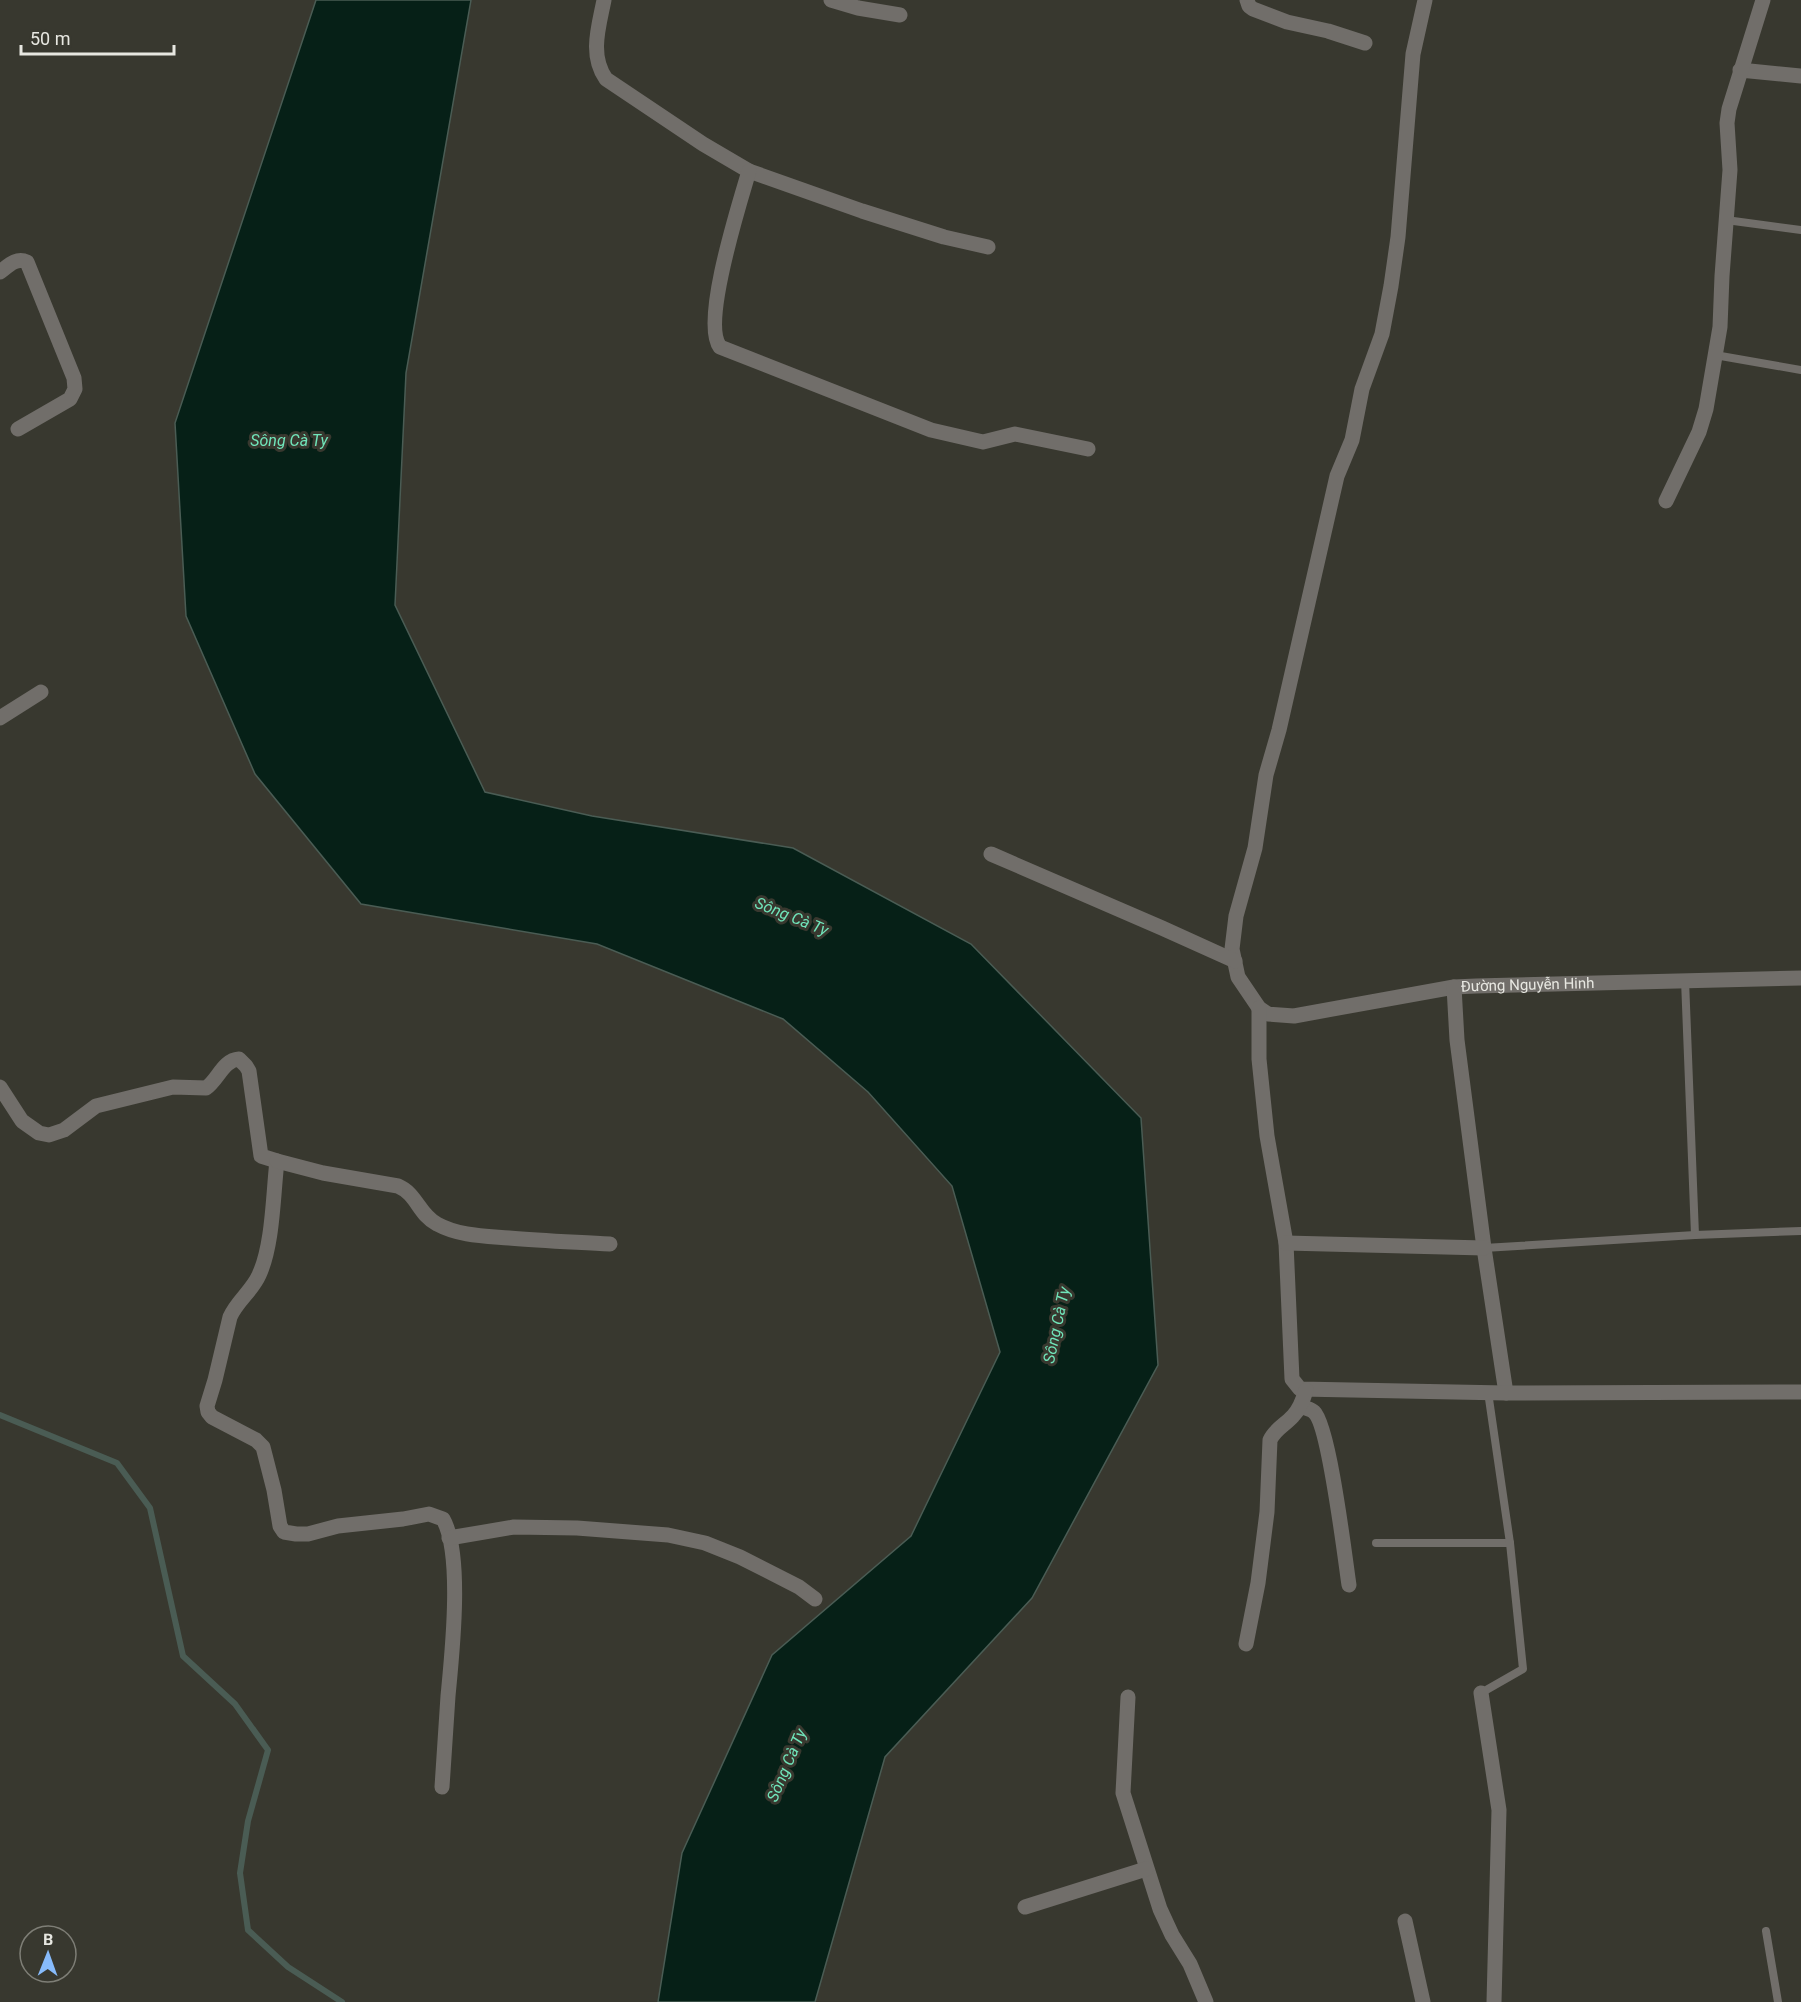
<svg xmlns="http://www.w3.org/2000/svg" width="1801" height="2002" font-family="Roboto,sans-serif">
	<rect width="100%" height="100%" fill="#38382f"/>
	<!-- water -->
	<path fill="#062017" stroke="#4a5c54" stroke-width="1.5" d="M316,0h155l-65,373 -11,232 90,187 107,24 201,32 178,96 170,174 17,247 -126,233 -147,159 -70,245h-157l24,-149 90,-198 139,-119 89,-184 -48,-166 -84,-94 -85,-73 -186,-75 -236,-40 -106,-130 -69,-158 -11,-193z"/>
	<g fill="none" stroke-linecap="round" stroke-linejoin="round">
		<!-- stream -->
		<path stroke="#4a5c54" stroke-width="6" d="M0,1415l117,48 33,45 33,148 52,48 33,46 -20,71 -8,52 8,57 40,37 54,35"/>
		<!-- service -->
		<g stroke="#716e6a" stroke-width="8">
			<path d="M1726,220l75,10"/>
			<path d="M1715,355l86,15"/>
			<path d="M1685,980l10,255"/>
			<path d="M1484,1248l211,-13 106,-4"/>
			<path d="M1376,1543h134"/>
			<path d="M1481,1693l42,-24 -13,-126 -22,-151"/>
			<path d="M1766,1931l12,71"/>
		</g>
		<!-- minor -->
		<g stroke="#716e6a" stroke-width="15">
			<path d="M604,0c-5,26 -15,55 2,79l97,65 46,27 113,40 82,26 44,10"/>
			<path d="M831,0l27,8 42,7"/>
			<path d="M1247,0l2,6 4,3 34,13 41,9 37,12"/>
			<path id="s1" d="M1425,0l-12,54 -15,183 -7,49 -9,48 -20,55 -10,51 -15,36 -58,254 -13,45 -11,73 -19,68 -4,33 6,28 21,31 9,6 26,2 160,-29 22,-1 325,-8"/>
			<path d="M1740,70l61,6"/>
			<path d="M749,171c-9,31 -48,152 -29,176l211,83 52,12 32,-8 73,15"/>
			<path d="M0,272c8,-6 16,-15 27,-10l47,116 1,11 -5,10 -52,30"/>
			<path d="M1666,501l33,-69 7,-23 14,-82 2,-51 8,-106 -3,-47 2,-14 34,-109"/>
			<path d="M0,718l41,-26"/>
			<path d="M991,854l171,74 73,33"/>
			<path d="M1454,987l3,53 27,208 22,145"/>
			<path d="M1259,1008v51l8,77 19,107 6,136 8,10 206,4 295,-1"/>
			<path d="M0,1087l22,34 17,12 10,2 15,-5 32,-24 77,-19 33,1c12,-8 17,-28 33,-29l7,7 3,5 12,85 16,5c-4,34 -4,84 -18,114 -7,16 -22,26 -29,42l-15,63 -8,26 1,6 4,5 44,23 7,7 11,43 6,36 4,6 12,2h12l30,-8 65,-7 26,-5 14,5c20,35 9,135 5,177 -2,30 -4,61 -6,91"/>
			<path d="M277,1161l46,12 75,13c19,8 21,29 39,38 22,12 47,12 72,14 33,3 67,4 101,6"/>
			<path d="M1286,1243l198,5"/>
			<path d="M1301,1406c3,2 10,3 13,6 15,13 31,146 35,173"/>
			<path d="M449,1538l65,-11 63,1 91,7 37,8 35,14 59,30 16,12"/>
			<path d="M1246,1644l12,-61 9,-71 3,-72c5,-11 15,-15 23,-24 7,-7 10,-16 13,-26"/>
			<path d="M1481,1693l18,117 -5,192"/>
			<path d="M1128,1697l-5,96 37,116 12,26 18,29 16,38"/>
			<path d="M1025,1907l121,-38"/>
			<path d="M1405,1921l18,81"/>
		</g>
	</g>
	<g text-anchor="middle" stroke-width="6" stroke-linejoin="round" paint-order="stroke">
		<!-- street labels -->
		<g font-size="15" fill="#e7e7e1" stroke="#38382f">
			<text dy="5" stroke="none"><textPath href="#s1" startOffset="1311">Đường Nguyễn Hinh</textPath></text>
		</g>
		<!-- water labels -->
		<g font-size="16" font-style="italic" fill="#70e5ba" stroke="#38382f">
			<text x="289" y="446">Sông Cà Ty</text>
			<text transform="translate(792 916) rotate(22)" y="6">Sông Cà Ty</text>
			<text transform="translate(1056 1325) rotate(-78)" y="6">Sông Cà Ty</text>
			<text transform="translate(786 1765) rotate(-67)" y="6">Sông Cà Ty</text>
		</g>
	</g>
	<!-- north arrow -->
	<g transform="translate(48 1954) rotate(1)"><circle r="28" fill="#38382f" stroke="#7e7e76" stroke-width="1.5"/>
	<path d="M0-4.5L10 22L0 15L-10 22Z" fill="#87bbfb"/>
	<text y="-9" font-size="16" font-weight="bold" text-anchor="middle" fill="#e7e7e1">B</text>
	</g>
	<!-- scale -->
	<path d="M21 45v9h153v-9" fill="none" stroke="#e7e7e1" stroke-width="3"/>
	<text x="30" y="45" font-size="18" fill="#e7e7e1" stroke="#38382f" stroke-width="4.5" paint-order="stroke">50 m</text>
</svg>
